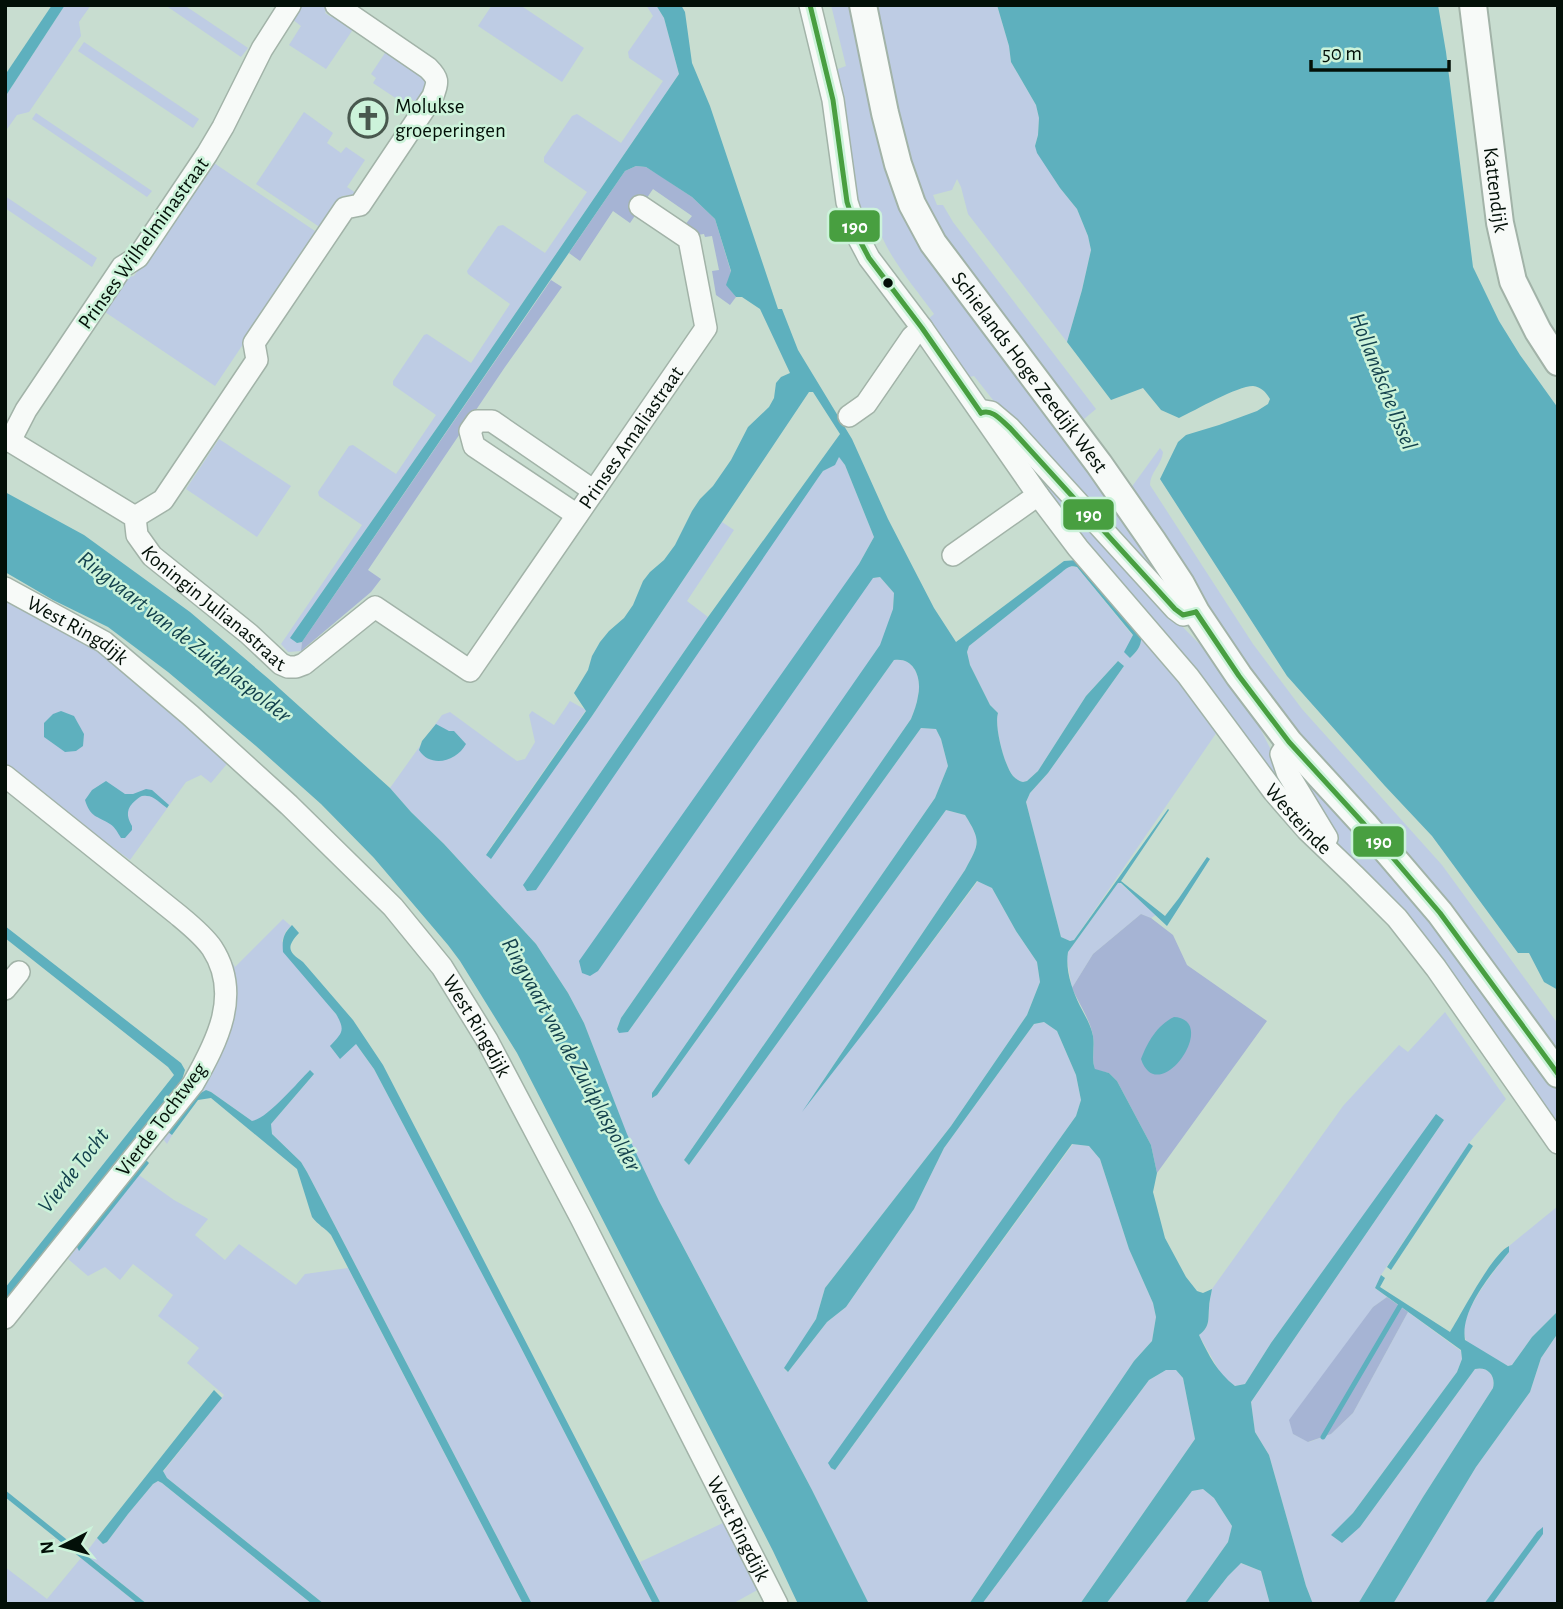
<svg xmlns="http://www.w3.org/2000/svg" width="1563" height="1609" font-family="'Alegreya Sans',sans-serif">
	<rect width="100%" height="100%" fill="#c8ddd0"/>
	<!-- green -->
	<g fill="#becce4">
		<path d="M65,5h26l-12,17 2,14 -52,76 -12,3 -12,17v-35z"/>
		<path d="M165,5h19l64,43 -7,9z"/>
		<path d="M298,5h28l2,2 -3,6 6,4 2,-3 21,14 -28,41 -37,-24 12,-19 -13,-10z"/>
		<path d="M492,5h28l64,43 -22,34 -84,-56z"/>
		<path d="M646,5h10l8,13 15,56 -233,341 -155,222 6,6 5,-1 -1,9 -13,1 -7,-8 81,-119 -43,-29 -1,-4 31,-46 4,-1 43,29 40,-59 -43,-30v-4l31,-46 3,-1 44,29 39,-59 -42,-30 -1,-3 31,-45 5,-1 42,28 42,-61 -43,-30v-5l28,-41 5,-2 44,29 42,-62 -34,-23 -1,-6 25,-36z"/>
		<path d="M831,5h26l33,151 153,245 132,193 -178,-189 -23,-29 -5,1 -43,-56 8,-7c-21,-29 -48,-59 -58,-93l-14,1 -4,-13 -23,-139 11,-4z"/>
		<path d="M875,5h122l12,41 2,16 25,43 3,13 -1,17 -3,11 25,42 17,21 11,27 3,14 -9,40 -15,52 -99,-128 -7,-27 -4,-8 -5,11 -19,5 4,10h6l10,17 143,187 -18,15 -137,-184 -24,-46z"/>
		<path d="M84,42l115,77 -6,9 -115,-77z"/>
		<path d="M387,50l37,26 2,10 -7,18 -11,-7 -5,6 -30,-20 3,-5 -5,-4z"/>
		<path d="M304,112l29,21 -6,10 14,10 5,-6 19,13 -18,27 9,6 -2,2 -12,1 -21,32 -65,-44z"/>
		<path d="M36,113l116,78 -5,6 -115,-78z"/>
		<path d="M211,161l107,72 -103,153 -113,-76 22,-32 10,-2z"/>
		<path d="M5,196l92,62 -5,9 -87,-59z"/>
		<path d="M219,439l72,47 -34,51 -71,-48z"/>
		<path d="M1160,448l3,4c-1,13 -13,20 -13,33l103,159 49,65 140,156 116,159v29l-276,-336 -154,-225z"/>
		<path d="M1019,449l112,125 88,90 34,50 27,54 43,71 -240,-293z"/>
		<path d="M839,456l6,9 29,72 -15,27 14,14 7,-1 14,16 -1,16 -10,53 -3,-16 -259,372 -4,11 11,3 266,-372c21,-3 28,19 24,36 -1,8 -4,15 -7,23l-259,374v5l5,-3 264,-367 15,1 5,10 7,27 -13,32 -251,362 5,5 257,-355 19,5c17,27 14,29 0,55l-155,230 69,-87 99,-132 14,7 24,43 21,31 3,20 -13,33 -76,111 -126,162 -9,31 -32,50 4,3 39,-50 19,-15 68,-98 30,-61 90,-124 10,-2 13,9 19,44 5,25 -5,16 -247,347 6,7 238,-326 16,2 11,13 29,90 24,54 3,14 -4,24 -18,20 -165,243h-100l-57,-114 -153,-289 -32,-66 -43,-112 -16,-30 -32,-49 -92,-100 -33,-32 -21,-24 52,-73 8,-3 67,49 8,-2 10,-17 -6,-27 3,-4 22,14 16,-24 16,9 -100,144 106,-138 130,-194 12,8 -47,71 21,16 -185,268 295,-407 5,-7 12,-7z"/>
		<path d="M1069,566l8,1 56,69 -3,22c7,-7 12,-12 11,-23l21,21 55,76 -143,208 -4,1 -9,-4 -35,-135 4,-9 18,-20 76,-107 -6,-5 -32,35 -48,75 -11,10 -4,1c-4,-1 -7,-3 -10,-6 -9,-11 -19,-50 -15,-63l-8,-8 -20,-40 -3,-13 2,-6z"/>
		<path d="M5,600l94,48 132,111 -20,24 -10,-8 -15,7 -56,78 -125,-93z"/>
		<path d="M1293,762l139,151 126,171v50l-210,-276 -43,-67z"/>
		<path d="M1118,883h2l36,32 -5,3 -10,-4 -48,40 -21,34 -5,-28 1,-8z"/>
		<path d="M283,919l8,7 -5,5 -4,10 54,73 7,11 -1,8 14,11 18,25 143,271 136,264h-121l-225,-432 -6,-10 -29,-28 -1,-10 43,-50 -56,47h-6l-41,-29 -5,-2 -9,5 -29,37 4,3 -5,9 -4,-5 1,-11 67,-103 -30,-96 4,-5 14,15 16,28z"/>
		<path d="M1445,1012l61,87 -37,44 -88,132 -6,13 12,9 -14,10 -80,127 16,8 22,-8 22,-21 55,-101 53,39 1,8 -5,13 -104,141 -21,23 28,-9 115,-158c13,-3 21,7 18,19l-70,109 -65,107h-45l-7,-18 -37,-131 -14,-23 -4,-30 193,-282 -8,-5 -165,228 -26,41 -10,2 -13,-10 -23,-41c11,-8 9,-15 10,-27 0,-6 2,-13 3,-19l131,-183 56,-61 9,7z"/>
		<path d="M136,1173l38,27 34,19 -13,16 30,25 14,-16 57,41 9,-11 43,-6 175,336h-199l-157,-126 -4,-6 61,-77 -37,-32 12,-15 -41,-32 15,-21 -40,-31 -13,16 -15,-13 -17,9 -20,-17 7,-9 -3,-6z"/>
		<path d="M1558,1206v105l-26,26 -20,28 -4,1 -40,-23c-17,-21 27,-73 41,-91v-6z"/>
		<path d="M1558,1333v271h-165l83,-137 54,-75 11,-34z"/>
		<path d="M1166,1370h10l7,8 12,61 -115,165h-98l167,-224z"/>
		<path d="M158,1481l4,2 150,121h-165l-62,-50 12,-16 6,6 4,-2 21,-28 25,-30z"/>
		<path d="M1203,1489l11,9 18,28 -4,16 -44,62h-78l86,-113z"/>
		<path d="M725,1522l36,66 -29,16h-28l-2,-2 -4,2h-37l-21,-42z"/>
		<path d="M81,1558l57,46h-133v-37l42,32z"/>
		<path d="M1240,1563l21,8 9,33h-64l22,-28z"/>
	</g>
	<!-- forest -->
	<g fill="#a6b4d4">
		<path d="M636,166l10,1 13,8 33,22 23,22 16,53 -4,13 9,12 -6,8 -14,-10 -4,-24 7,-1 -7,-34 -7,1 -1,-3 -7,1 -13,-9 8,-10 -39,-27 -23,34 -17,-12 -33,50 -11,-8 56,-82z"/>
		<path d="M551,280l11,7 -57,80 -137,203 13,9 -10,13 -70,59 1,-9z"/>
		<path d="M1141,914l10,4 22,17 14,30 80,56 -110,152 -6,-28 -34,-64 -8,-8 -14,-3c-4,-11 0,-23 -2,-34 -3,-17 -14,-32 -21,-48l21,-34z"/>
		<path d="M1387,1297l21,15 -55,101 -22,21 -23,8 -15,-8 -4,-14 84,-113z"/>
	</g>
	<!-- water -->
	<g fill="#5eb0be">
		<path d="M52,5h13l-60,92v-22z"/>
		<path d="M656,5h25l4,7 7,51 18,43 68,203h4l16,41 54,89 36,80 46,89 22,34 108,-81 14,-1 63,75c1,11 -4,16 -11,23l-6,-6 9,-17 -56,-68c-7,-2 -10,1 -15,5l-93,74 -2,6 3,13 20,40 8,8c-4,13 6,52 15,63 3,3 6,5 10,6l4,-1 11,-10 48,-75 32,-35 6,5 -76,107 -18,20 -4,9 35,135 9,4 4,-1 94,-131 1,1 -48,71 44,35 14,-18 28,-41 3,2 -43,67 -46,-43h-3l-50,69c-3,18 4,38 12,54 5,10 11,19 13,30 2,11 -2,23 2,33l14,4 8,8 34,64 6,28 -4,19 12,46 21,39 11,14 6,2 9,-4c-1,6 -3,13 -3,19 -1,12 1,19 -10,27 10,21 18,37 36,51l10,-2 26,-41 165,-229 8,6 -193,282 4,30 14,23 37,131 7,18h-43l-9,-33 -20,-8 -13,13 -22,28h-22l44,-62 4,-16 -18,-28 -11,-9 -11,2 -86,113h-26l115,-165 -12,-61 -7,-8h-10l-17,10 -167,224h-13l165,-243 18,-20 4,-24 -3,-14 -24,-54 -29,-90 -11,-13 -17,-2 -237,326 -4,-2 -3,-5 248,-347 5,-16 -5,-25 -19,-44 -13,-9 -10,2 -90,124 -30,61 -68,98 -19,15 -39,50 -4,-4 32,-49 9,-31 126,-162 76,-111 13,-33 -3,-20 -21,-31 -24,-43 -15,-7 -98,132 -77,99 163,-242c14,-26 17,-28 0,-55l-19,-5 -257,355 -5,-5 251,-362 13,-32 -7,-27 -5,-10 -15,-1 -264,367 -5,3v-5l259,-374c3,-8 6,-15 7,-23 4,-17 -3,-39 -24,-36l-266,372 -9,1 -2,-4 4,-11 259,-373 13,-36 1,-16 -14,-16 -7,1 -275,393 -8,5 -8,-3 -3,-12 280,-397 15,-27 -29,-72 -6,-8 -4,8 -12,6 -5,7 -282,412 -9,1 -4,-6 185,-268 132,-183 -27,-42h-4l-217,324 -101,143 -5,-4 100,-144 -12,-18 14,-23 4,-14 8,-14 9,-11 15,-13 9,-13 10,-24 7,-9 14,-12 11,-15 17,-34 8,-12 13,-13 18,-26 17,-33 21,-20 5,-9 2,-15 5,-6 9,-4 -30,-64 -18,-12h-6l-10,-12 5,-14 -16,-52 -23,-22 -46,-30 -10,-1 -11,5 -323,471 -5,1 -7,-5 156,-223 233,-341 -15,-56z"/>
		<path d="M997,5h441l8,47 27,215 26,54 21,34 38,53v582l-14,-8 -15,-29h-11l-86,-117 -47,-50 -98,-110 -127,-197 18,-37 8,-7 33,-10 38,-14 11,-7 2,-5c-4,-7 -9,-12 -17,-13 -16,0 -57,24 -74,32l-18,-8 -18,-22 -32,12 -44,-58 15,-52 9,-40 -3,-14 -11,-27 -17,-21 -23,-35 -2,-7 3,-11 1,-17 -3,-13 -25,-43 -2,-16z"/>
		<path d="M5,492l79,43 106,77 80,68 120,108 21,24 33,32 92,100 32,49 16,30 43,111 32,67 153,289 57,114h-71l-25,-53 -256,-498 -57,-92 -12,-16 -74,-87 -53,-54 -65,-58 -88,-74 -60,-45 -55,-27 -48,-28z"/>
		<path d="M61,711l13,5 10,18 -1,12 -7,5 -11,1 -21,-15v-14l9,-9z"/>
		<path d="M436,724l13,7h5l12,13c-9,17 -35,25 -47,6l3,-9z"/>
		<path d="M106,781l19,13h8l13,-5 6,1 17,15 -2,3c-6,-4 -13,-12 -20,-12 -6,-1 -7,1 -11,4 -10,8 -10,16 -4,26v4l-7,8h-4c-3,-5 -6,-11 -11,-14 -13,-8 -20,-7 -25,-24l7,-10z"/>
		<path d="M292,925l7,8c-13,14 -11,19 4,29l50,58 30,45 278,539h-8l-136,-264 -143,-271 -18,-25 -16,15 -10,-13c12,-13 16,-15 6,-32l-53,-62c-1,-12 0,-18 9,-27z"/>
		<path d="M5,926l176,137 4,7 -3,10 -27,37 -150,189v-18l169,-213 -6,-8 -163,-129z"/>
		<path d="M1174,1017c47,3 -16,93 -33,42 6,-16 16,-34 33,-42z"/>
		<path d="M310,1070l4,4 -43,50 1,10 29,28 6,10 225,432h-9l-192,-369c-6,-7 -13,-10 -19,-18l-15,-48 -86,-71 -13,2 -26,35 -4,-3 29,-37 9,-5 5,2 41,29c15,-2 46,-39 58,-51z"/>
		<path d="M1469,1143l4,3 -82,124 -4,-3z"/>
		<path d="M145,1159l4,4 -70,88 -3,-6z"/>
		<path d="M1509,1246v6c-18,22 -49,58 -44,88l43,26 4,-1 20,-28 26,-26v22l-17,25 -11,34 -54,75 -83,137h-35l65,-107 70,-109c3,-12 -5,-22 -18,-19l-115,158 -18,16 -11,-8 22,-22 104,-141 5,-13 -1,-9 -86,-62 6,-13 4,3 -5,9 70,45c12,-19 42,-78 59,-86z"/>
		<path d="M214,1390l8,8 -59,73 4,7 157,126h-12l-150,-121 -4,-2 -5,3 -25,30 -21,28 -4,2 -6,-6z"/>
		<path d="M5,1490l142,114h-9l-133,-107z"/>
		<path d="M1543,1527v7l-51,70h-8l53,-72z"/>
	</g>
	<g fill="none" stroke-linecap="round" stroke-linejoin="round">
		<!-- stream -->
		<path stroke="#5eb0be" stroke-width="5" d="M1323,1437l77,-131"/>
		<!-- minor casing -->
		<g stroke="#a2b3a8" stroke-width="24">
			<g id="minor">
				<path id="s1" d="M810,5l23,95 14,102 12,37 10,19 53,70 116,167 40,53 110,128 86,116 33,38 48,46 42,42 39,50 122,175"/>
				<path d="M985,411l6,1 19,16 165,181 8,6 13,-3"/>
				<path d="M849,416l17,-12 46,-67 10,-9"/>
				<path id="s2" d="M5,440l5,1 125,76 2,18 15,21 97,78 32,30 7,3h8l8,-3 71,-57 95,64 236,-343 -17,-89 -49,-33"/>
				<path d="M10,441l16,-31 96,-143 16,-10 69,-103 16,-27 39,-78 28,-44"/>
				<path d="M577,515l-103,-69 -4,-15 7,-10h15l102,70"/>
				<path d="M135,517l28,-17 94,-140 -3,-17 91,-135 15,-3 73,-109c5,-15 6,-17 -5,-28l-92,-63"/>
				<path d="M953,555l85,-60"/>
				<path id="s3" d="M5,588l99,54 86,73 99,90 104,102 49,60 45,73 94,178 196,386"/>
				<path d="M1289,742l-8,12 6,18 40,66"/>
				<path d="M5,776l172,138c12,10 26,21 35,34 30,46 5,94 -19,136l-188,234"/>
				<path d="M5,989l14,-17"/>
			</g>
		</g>
		<!-- tertiary casing -->
		<g stroke="#a2b3a8" stroke-width="30">
			<g id="tertiary">
				<path id="s4" d="M863,5l22,108 13,51 14,40 21,39 166,221 53,76 29,44 15,28 43,64 50,66 75,82 76,89 118,161"/>
				<path id="s5" d="M1473,5l27,218 13,58 25,50 20,31"/>
			</g>
		</g>
		<!-- minor -->
		<use href="#minor" stroke="#f7faf8" stroke-width="21"/>
		<!-- tertiary -->
		<use href="#tertiary" stroke="#f7faf8" stroke-width="26"/>
		<!-- bus-1 casing -->
		<g stroke="#ccf3da" stroke-width="10">
			<g id="bus-1">
				<path d="M810,5l23,95 14,102 12,37 10,19 53,70 59,85"/>
				<path d="M981,413c11,-5 21,8 29,15l165,181 8,6 13,-3"/>
				<path d="M1196,612l43,64 50,66 75,82 76,89 118,161"/>
			</g>
		</g>
		<!-- bus-1 -->
		<use href="#bus-1" stroke="#489f40" stroke-width="5"/>
	</g>
	<!-- icons -->
	<defs>
		<g id="church-ring" transform="scale(2.0125)"><circle r="9.5" fill="#ccf3da" stroke="#48584e" stroke-width="1.5"/><path d="M-1.2-6h2.4v3.5h3.3v2.4h-3.3V6h-2.4V-.1h-3.3v-2.4h3.3Z" fill="#48584e"/></g>
	</defs>
	<g fill-rule="evenodd">
		<use href="#church-ring" x="368" y="118"/>
	</g>
	<!-- markers -->
	<circle fill="#031008" stroke="#ccf3da" stroke-width="2.5" cx="888" cy="283" r="6"/>
	<g text-anchor="middle" stroke-width="5" stroke-linejoin="round" paint-order="stroke">
		<!-- poi labels -->
		<g font-size="21" fill="#031008" stroke="#ccf3da" text-anchor="start">
			<text x="395" y="113">Molukse<tspan x="395" dy="24">groeperingen</tspan></text>
		</g>
		<!-- street labels -->
		<g font-size="21" fill="#031008" stroke="#ccf3da">
			<text dy="7" stroke="none"><textPath href="#s5" startOffset="186">Kattendijk</textPath></text>
			<text transform="translate(143 243) rotate(-54)" y="7">Prinses Wilhelminastraat</text>
			<text dy="7" stroke="none"><textPath href="#s4" startOffset="411">Schielands Hoge Zeedijk West</textPath></text>
			<text dy="7" stroke="none"><textPath href="#s2" startOffset="877">Prinses Amaliastraat</textPath></text>
			<text dy="7" stroke="none"><textPath href="#s2" startOffset="276">Koningin Julianastraat</textPath></text>
			<text dy="7" stroke="none"><textPath href="#s3" startOffset="84">West Ringdijk</textPath></text>
			<text dy="7" stroke="none"><textPath href="#s1" startOffset="968">Westeinde</textPath></text>
			<text dy="7" stroke="none"><textPath href="#s3" startOffset="651">West Ringdijk</textPath></text>
			<text transform="translate(161 1119) rotate(-53)" y="7">Vierde Tochtweg</text>
			<text dy="7" stroke="none"><textPath href="#s3" startOffset="1218">West Ringdijk</textPath></text>
		</g>
		<!-- water labels -->
		<g font-size="23" font-style="italic" fill="#14424e" stroke="#ccf3da">
			<text transform="translate(1384 381) rotate(68)" y="8">Hollandsche IJssel</text>
			<text transform="translate(185 636) rotate(38)" y="8">Ringvaart van de Zuidplaspolder</text>
			<text transform="translate(572 1054) rotate(61)" y="8">Ringvaart van de Zuidplaspolder</text>
			<text transform="translate(73 1170) rotate(-52)" y="8">Vierde Tocht</text>
		</g>
	</g>
	<g stroke="#ccf3da" stroke-width="2.5">
		<rect x="828" y="209" width="53" height="34" rx="7" fill="#489f40"/>
		<rect x="1062" y="498" width="53" height="33" rx="7" fill="#489f40"/>
		<rect x="1352" y="825" width="53" height="33" rx="7" fill="#489f40"/>
	</g>
	<g font-size="19" text-anchor="middle" font-weight="bold" fill="#fff">
		<text x="855" y="233">190</text>
		<text x="1089" y="521">190</text>
		<text x="1379" y="848">190</text>
	</g>
	<!-- border -->
	<rect width="1563" height="1609" fill="none" stroke="#031008" stroke-width="14"/>
	<!-- north arrow -->
	<g transform="translate(63 1546) rotate(264)" stroke="#ccf3da" stroke-width="5" paint-order="stroke">
	<path d="M0-5L12 26L0 18L-12 26Z" fill="#031008"/>
	<text y="-10" font-size="19" font-weight="bold" text-anchor="middle" fill="#031008">N</text>
	</g>
	<!-- scale -->
	<path d="M1311 60v10h138v-10" fill="none" stroke="#031008" stroke-width="3.5"/>
	<text x="1322" y="60" font-size="21" fill="#031008" stroke="#ccf3da" stroke-width="5" paint-order="stroke">50 m</text>
</svg>
